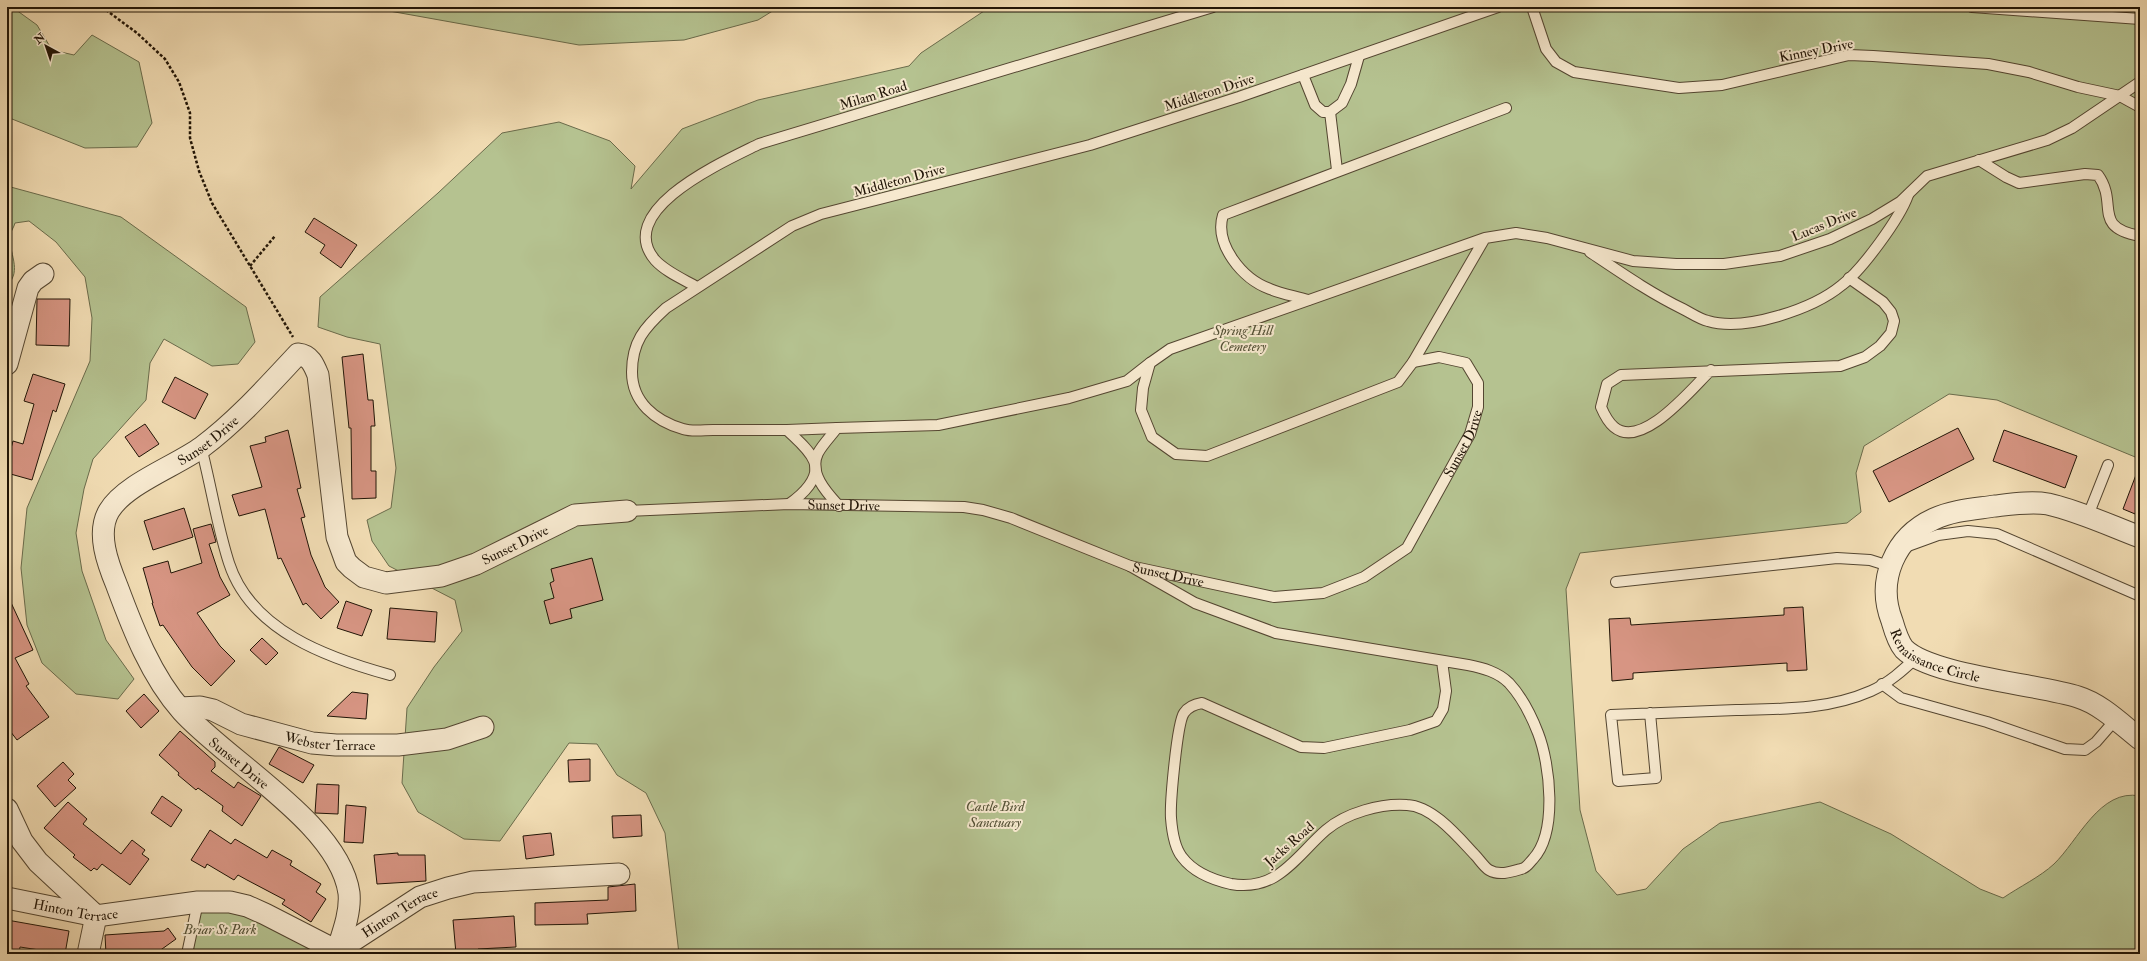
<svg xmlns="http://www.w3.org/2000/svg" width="2147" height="961" font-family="'IM FELL Double Pica',serif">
	<rect width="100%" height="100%" fill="#f1dcb3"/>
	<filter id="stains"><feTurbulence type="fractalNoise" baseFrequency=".005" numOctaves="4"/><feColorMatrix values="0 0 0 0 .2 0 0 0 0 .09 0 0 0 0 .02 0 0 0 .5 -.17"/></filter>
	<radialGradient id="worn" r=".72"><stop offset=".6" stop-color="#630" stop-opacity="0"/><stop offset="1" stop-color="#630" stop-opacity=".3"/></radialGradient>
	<!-- green -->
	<g fill="#b5c290" stroke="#6a6b4b">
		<path d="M12,7l25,18 15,25 22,5 18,-20 47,27 13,61 -15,24 -52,1 -78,-31v-109z"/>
		<path d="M367,7h412l-21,13 -74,20 -105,5z"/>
		<path d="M990,7h1150v452l-143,-59 -48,-6 -85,52 -8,27 5,39 -14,11 -267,30 -14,36 14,221 16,61 21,24 29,-6 37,-40 37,-26 100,-21 71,32 89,55 23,9c16,-11 37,-21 51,-34 24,-23 46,-76 86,-68v158h-1461l-14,-121 -19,-40 -29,-18 -20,-31 -28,-1 -69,98 -36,-2 -46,-27 -16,-29 5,-75 27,-41 28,-36 -7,-31 -66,-34 -17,-25 -5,-21 24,-12 5,-40 -16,-124 -33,-7 -29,-10 2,-30 118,-104 64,-60 57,-11 51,19 25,25 -4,23 51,-60 76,-29 151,-34 12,-13z"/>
		<path d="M7,186l114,31 125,90 9,35 -17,22 -26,2 -48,-27 -14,24 -4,37 -53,59 -9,30 -8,44 6,38 24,69 28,39 -16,20 -42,-5 -34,-31 -15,-38 -6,-57 6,-60 63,-147 2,-43 -7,-41 -29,-35 -27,-21 -14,2c-1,4 -4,8 -5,12 -2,17 13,36 -3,50z"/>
		<path d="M198,902h32l106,52h-149z"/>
	</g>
	<!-- building -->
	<g fill="#d79583" stroke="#201406">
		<path d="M314,218l43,27 -16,23 -21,-15 5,-8 -20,-13z"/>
		<path d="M37,299h33l-1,47 -33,-1z"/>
		<path d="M363,354l5,46h5l2,26h-4v45h5v27l-24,1 -1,-71h-2l-7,-71z"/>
		<path d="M33,374l32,10 -9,28 -3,-2 -21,70 -25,-7v-10l6,-22 10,3 11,-40 -10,-3z"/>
		<path d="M175,377l33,17 -13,25 -33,-17z"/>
		<path d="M145,424l14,20 -20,13 -14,-20z"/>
		<path d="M1958,428l16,31 -85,43 -16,-31z"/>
		<path d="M288,430l13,58 -4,1 8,28 -4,1 10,37 14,32 14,15 -18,17 -15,-16 -3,2 -22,-47 -3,1 -13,-50 -26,7 -7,-21 30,-8 -12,-41 16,-4 -1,-5z"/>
		<path d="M2004,430l73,26 -12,32 -72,-27z"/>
		<path d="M2139,467h1v49l-17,-7z"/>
		<path d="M184,508l9,29 -40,13 -9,-29z"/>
		<path d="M211,524l5,18 -7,2 11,33 10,18 -33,18 23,33 15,15 -24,25 -19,-19 -29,-42 -3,1 -8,-23h1l-10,-35 25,-7 3,12 31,-10 -9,-34z"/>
		<path d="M592,558l11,42 -33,9 2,9 -22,6 -6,-23 10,-3 -4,-15 4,-2 -3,-12z"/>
		<path d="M7,594l26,56 -18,8 14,26 -3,2 23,31 -32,23 -10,-13z"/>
		<path d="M346,601l26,9 -10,26 -25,-8z"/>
		<path d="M1803,607l4,63 -20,1v-8l-154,10v6l-21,2 -3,-62 21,-1 1,7 153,-10v-7z"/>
		<path d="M390,608l47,4 -2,30 -48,-3z"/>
		<path d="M262,638l16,15 -12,12 -16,-15z"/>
		<path d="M352,692l16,2 -2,25 -39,-3z"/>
		<path d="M144,694l15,17 -18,17 -15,-17z"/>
		<path d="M180,731l35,31v5l-4,4 23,17 4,-6 23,14 -19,30 -20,-15 1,-5 -25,-18 -2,2 -18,-15 1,-2 -20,-18z"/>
		<path d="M279,747l35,18 -11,18 -34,-19z"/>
		<path d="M590,759v22l-21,1 -1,-22z"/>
		<path d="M63,762l11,12 -6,6 8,8 -21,19 -18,-21z"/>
		<path d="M317,784l22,1 -1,29 -23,-1z"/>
		<path d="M162,796l20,14 -11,17 -20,-14z"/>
		<path d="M68,802l19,17 -4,5 38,30 11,-14 13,10 -3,4 7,5 -19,26 -28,-21 -5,6 -3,-2 -3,3 -18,-14 2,-2 -31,-27z"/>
		<path d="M346,805l20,2 -3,36 -19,-1z"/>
		<path d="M641,815l1,21 -29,2 -1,-22z"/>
		<path d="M210,830l21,14 4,-5 32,19 5,-8 20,11 -2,4 31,19 -5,8 10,7 -15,23 -29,-18 3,-4 -38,-20 -9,-5 -4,5 -27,-16 -2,4 -14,-8z"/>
		<path d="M551,833l3,22 -28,4 -3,-23z"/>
		<path d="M398,853v2h27l1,26 -49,3 -3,-29z"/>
		<path d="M635,884l1,27 -49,3 1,10 -53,1v-22l73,-3v-13z"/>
		<path d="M514,916l2,31 -38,2v4l-22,1 -3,-34z"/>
		<path d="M7,920l62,11 -4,23 -45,-7 -1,7h-12z"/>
		<path d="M168,928l8,11 -21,15h-49l-1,-19 59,-4z"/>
	</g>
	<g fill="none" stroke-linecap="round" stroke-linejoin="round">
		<!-- service casing -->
		<g stroke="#544631" stroke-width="12">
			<g id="service">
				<path d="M1532,7l14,42 10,13 18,10 105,16 43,-3 127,-30 24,1 115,8 41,8 49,15 42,9 20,11"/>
				<path d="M1972,7l168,12"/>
				<path d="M1303,75l12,30 8,7h7l12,-9 9,-19 8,-28"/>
				<path d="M1330,112l7,58"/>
				<path d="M1979,160l27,17 13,6 66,-9 13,1c21,29 -7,52 42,61"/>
				<path d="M1485,238l-72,124 -15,20 -191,74 -31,-2 -24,-17 -11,-27 2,-22 7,-25 20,-14 315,-111 31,-5 31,5 86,23 43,3h48l56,-8 50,-17 42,-20 28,-17 27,-26 120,-36 25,-12 68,-46"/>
				<path d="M1590,252c30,20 60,41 93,57 8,4 16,10 25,12 37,11 105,-12 134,-36 20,-15 58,-67 66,-90"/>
				<path d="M697,287c-14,-8 -31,-15 -42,-27 -42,-50 70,-99 104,-116l454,-137"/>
				<path d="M1308,300c-13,-4 -26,-6 -38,-11 -28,-10 -56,-45 -47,-74l283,-107"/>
				<path d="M1711,370c-18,17 -69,81 -97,57 -6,-5 -10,-13 -13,-20l6,-23 14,-9 219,-9 25,-9 15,-11 11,-13 3,-12 -3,-9 -8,-10 -34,-24"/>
				<path d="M787,430l50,-2"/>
				<path d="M201,447c10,38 16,79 28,116 22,68 99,95 161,112"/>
				<path d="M789,504c13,-9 32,-26 25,-43 -5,-12 -18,-22 -27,-31 -25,0 -49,0 -74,0 -9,0 -21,2 -30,-1 -28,-8 -51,-27 -51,-57 0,-30 12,-44 34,-64l126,-82 29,-12 269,-69 149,-48 259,-90"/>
				<path d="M839,506c-12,-13 -31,-33 -21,-53 5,-9 13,-17 19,-25l101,-3 131,-27 58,-17 23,-18"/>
				<path id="s1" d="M627,511l162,-7 175,3 19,3 28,8 119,48 144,31 49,-4 41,-16 43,-29 63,-114 8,-27v-24l-12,-20 -27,-6 -26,5"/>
				<path d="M2087,518l21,-53"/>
				<path d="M1905,547l33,-12 30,-4 29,3 143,62"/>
				<path d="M1130,566l65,37 81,30 192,32c15,3 30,7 41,18 13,14 22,32 29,50 12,31 20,99 -5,126 -4,4 -6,9 -12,10 -10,3 -22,7 -32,1 -5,-3 -10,-11 -14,-15 -16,-17 -42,-49 -68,-50 -26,-2 -61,8 -81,25 -30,26 -48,62 -95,54 -18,-4 -37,-11 -49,-27 -8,-10 -10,-26 -11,-39 -1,-15 6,-95 13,-105 4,-6 12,-9 18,-10l99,44 23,1 86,-18 26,-9 7,-12 3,-18 -4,-30"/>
				<path d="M1616,582l221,-24 33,2 19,6"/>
				<path d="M1882,684l19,14 86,24 78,27 20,1 11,-8 20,-23"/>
				<path d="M1650,713l6,65 -38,3 -7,-66c42,-2 83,-3 125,-5 46,-1 92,0 135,-19 18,-8 32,-21 46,-34"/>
				<path d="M187,954l11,-52"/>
			</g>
		</g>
		<!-- minor casing -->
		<g stroke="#544631" stroke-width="23">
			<g id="minor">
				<path d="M7,364l21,-76 5,-7 10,-7"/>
				<path id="s2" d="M2140,537c-29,-11 -61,-26 -92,-33 -16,-3 -36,0 -53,2 -20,3 -42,4 -61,13 -39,18 -58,61 -42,102 2,7 7,22 12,28 27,27 134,35 174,48 23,7 43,27 62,42"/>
				<path id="s3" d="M180,708l20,-1 13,3 28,14 71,19 24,2h62l49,-6 36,-12"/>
				<path d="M7,809l15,32 16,21 58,54 -8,38"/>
				<path id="s4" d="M7,898l89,18 102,-14h32l17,4 18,8 72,37 83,-54 28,-9 25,-6 146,-8"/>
				<path id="s5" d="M336,954c6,-19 15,-41 13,-61 -10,-69 -121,-131 -167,-182 -31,-35 -49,-82 -65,-125 -9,-22 -21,-53 -8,-75 16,-27 67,-45 93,-64 36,-27 66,-61 96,-93 12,1 16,11 20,21l19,162 9,25 6,6 12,9 22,6 55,-7 35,-12 99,-49 52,-4"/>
			</g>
		</g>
		<!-- path -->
		<g stroke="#201406" stroke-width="2.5" stroke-dasharray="3 2" stroke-linecap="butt">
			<path d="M102,7l35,26 28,26 14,23 11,31v25l9,33 13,32 81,134"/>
			<path d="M250,266l25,-30"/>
		</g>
		<!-- service -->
		<use href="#service" stroke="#f6e8ce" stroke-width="10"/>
		<!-- minor -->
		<use href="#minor" stroke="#f6e8ce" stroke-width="21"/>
	</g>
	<g text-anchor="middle" stroke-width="4" stroke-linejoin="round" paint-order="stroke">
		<!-- street labels -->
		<g font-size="14" fill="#201406" stroke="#f6e8ce">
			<text transform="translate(1816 50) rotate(-11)" y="5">Kinney Drive</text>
			<text transform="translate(1209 92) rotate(-18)" y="5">Middleton Drive</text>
			<text transform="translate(873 95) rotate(-17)" y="5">Milam Road</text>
			<text transform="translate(899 180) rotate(-15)" y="5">Middleton Drive</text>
			<text transform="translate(1824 224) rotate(-22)" y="5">Lucas Drive</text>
			<text dy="5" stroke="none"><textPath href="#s5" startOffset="656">Sunset Drive</textPath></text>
			<text dy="5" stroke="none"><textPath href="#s1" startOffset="925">Sunset Drive</textPath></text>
			<text dy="5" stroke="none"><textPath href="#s1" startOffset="217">Sunset Drive</textPath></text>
			<text dy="5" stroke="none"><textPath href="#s5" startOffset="1184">Sunset Drive</textPath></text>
			<text dy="5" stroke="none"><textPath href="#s1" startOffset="553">Sunset Drive</textPath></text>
			<text dy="5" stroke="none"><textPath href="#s2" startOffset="396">Renaissance Circle</textPath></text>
			<text dy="5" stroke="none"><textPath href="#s3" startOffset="156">Webster Terrace</textPath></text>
			<text transform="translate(239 763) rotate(39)" y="5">Sunset Drive</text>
			<text transform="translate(1289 844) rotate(-41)" y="5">Jacks Road</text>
			<text dy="5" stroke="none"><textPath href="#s4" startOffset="70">Hinton Terrace</textPath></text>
			<text dy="5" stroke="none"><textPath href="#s4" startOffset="418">Hinton Terrace</textPath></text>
		</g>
		<!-- park labels -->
		<g font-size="14" font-style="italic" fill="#545136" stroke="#f6e8ce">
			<text x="1243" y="335">Spring Hill<tspan x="1243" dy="16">Cemetery</tspan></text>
			<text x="995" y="811">Castle Bird<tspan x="995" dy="16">Sanctuary</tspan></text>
			<text x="220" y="934">Briar St Park</text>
		</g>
	</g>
	<!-- margin -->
	<rect width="2147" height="961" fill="none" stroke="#f1dcb3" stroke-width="24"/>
	<rect x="8" y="8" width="2131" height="945" fill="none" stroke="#201406" stroke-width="2"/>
	<rect x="12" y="12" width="2123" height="937" fill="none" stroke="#201406"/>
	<!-- north arrow -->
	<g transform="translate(46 46) rotate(320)" stroke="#f6e8ce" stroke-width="3" paint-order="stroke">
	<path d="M0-3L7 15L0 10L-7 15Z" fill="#201406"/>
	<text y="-6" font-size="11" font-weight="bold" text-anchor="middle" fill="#201406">N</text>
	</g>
	<rect width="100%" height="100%" filter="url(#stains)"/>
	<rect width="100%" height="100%" fill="url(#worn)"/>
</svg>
